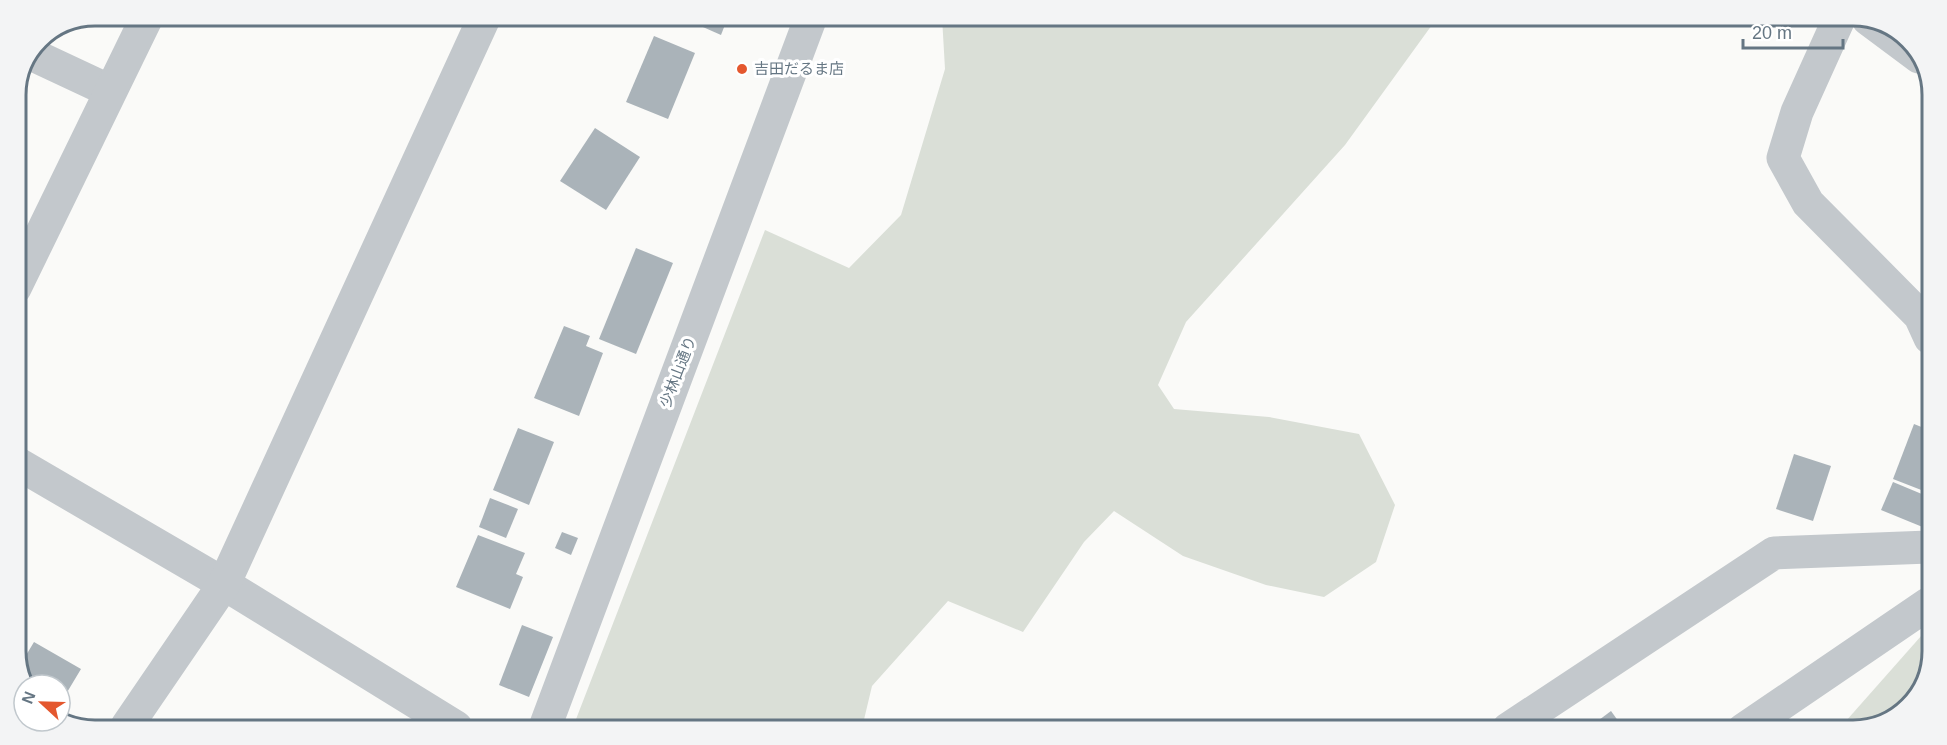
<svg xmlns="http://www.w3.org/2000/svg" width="1947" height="745" font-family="Arial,'Noto Sans JP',sans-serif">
	<rect width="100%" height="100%" fill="#fafaf8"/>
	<!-- green -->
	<g fill="#dadfd7">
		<path d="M942,17l495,1 -92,127 -159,177 -28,63 16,24 95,8 90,17 36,71 -19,57 -52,35 -58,-12 -83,-29 -69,-45 -30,31 -61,90 -75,-31 -76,85 -10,42 -289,-1 192,-497 84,38 52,-53 44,-146z"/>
		<path d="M1922,635l6,1v40l-31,40 -45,14h-14z"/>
	</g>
	<!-- building -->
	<g fill="#aab3b9">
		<path d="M678,16l50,1 -7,18z"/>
		<path d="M654,36l41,17 -27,66 -42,-17z"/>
		<path d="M595,128l45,29 -34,53 -46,-29z"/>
		<path d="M636,248l37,15 -37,91 -37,-15z"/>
		<path d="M564,326l26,10 -4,10 17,7 -24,63 -45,-18z"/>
		<path d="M1914,424l15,6v63l-36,-14z"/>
		<path d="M518,428l36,14 -25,63 -36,-15z"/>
		<path d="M1794,454l37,12 -18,55 -37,-12z"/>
		<path d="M1893,482l36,15v20l-4,11 -44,-18z"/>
		<path d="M490,498l28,11 -12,29 -27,-11z"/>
		<path d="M562,532l16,6 -7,17 -16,-7z"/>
		<path d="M478,535l47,18 -9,21 7,3 -13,32 -54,-22z"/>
		<path d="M522,625l31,12 -24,60 -30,-12z"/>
		<path d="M34,642l47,27 -21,35v-19h-34l-7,-18z"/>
		<path d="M1611,711l13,18h-37z"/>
	</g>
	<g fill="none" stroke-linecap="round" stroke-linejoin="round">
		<!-- minor -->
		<g stroke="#c3c8cc" stroke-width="33">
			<path d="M1839,19l-42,93 -14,46 25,45 112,113 10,22"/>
			<path d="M1868,19l51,38"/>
			<path d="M31,54l79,37"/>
			<path d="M15,288l133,-273"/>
			<path d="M15,462l209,122 232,143"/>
			<path d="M127,726l97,-142 261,-568"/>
			<path d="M545,727l266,-710"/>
			<path d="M1508,729l266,-176 155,-6"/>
			<path d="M1743,730l185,-126"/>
		</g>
	</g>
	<!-- markers -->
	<circle fill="#e4572e" stroke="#fff" stroke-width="2" cx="742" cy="69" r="6"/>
	<g text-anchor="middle" stroke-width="6" stroke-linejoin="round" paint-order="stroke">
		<!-- poi labels -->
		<g font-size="15" fill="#657683" stroke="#fff" text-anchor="start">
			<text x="754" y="74">吉田だるま店</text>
		</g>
		<!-- street labels -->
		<g font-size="15" fill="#657683" stroke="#fff">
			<text transform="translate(678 372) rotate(-69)" y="5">少林山通り</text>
		</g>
	</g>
	<!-- crop -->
	<path d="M0 0H1947V745H0ZM95 26H1853A69 69 0 0 1 1922 95V651A69 69 0 0 1 1853 720H95A69 69 0 0 1 26 651V95A69 69 0 0 1 95 26Z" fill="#f3f4f5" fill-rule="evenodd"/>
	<path fill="none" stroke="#657683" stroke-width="3" d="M95 26H1853A69 69 0 0 1 1922 95V651A69 69 0 0 1 1853 720H95A69 69 0 0 1 26 651V95A69 69 0 0 1 95 26Z"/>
	<!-- north arrow -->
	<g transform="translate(42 703) rotate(292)"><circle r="28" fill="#ffffff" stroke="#c1c8cd" stroke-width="1.5"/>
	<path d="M0-4.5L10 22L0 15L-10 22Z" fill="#e4572e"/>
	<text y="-9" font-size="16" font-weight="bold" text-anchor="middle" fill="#657683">N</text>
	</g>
	<!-- scale -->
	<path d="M1743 39v9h100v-9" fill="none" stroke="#657683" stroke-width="3"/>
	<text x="1752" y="39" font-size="18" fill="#657683" stroke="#ffffff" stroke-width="4.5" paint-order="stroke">20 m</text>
</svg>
